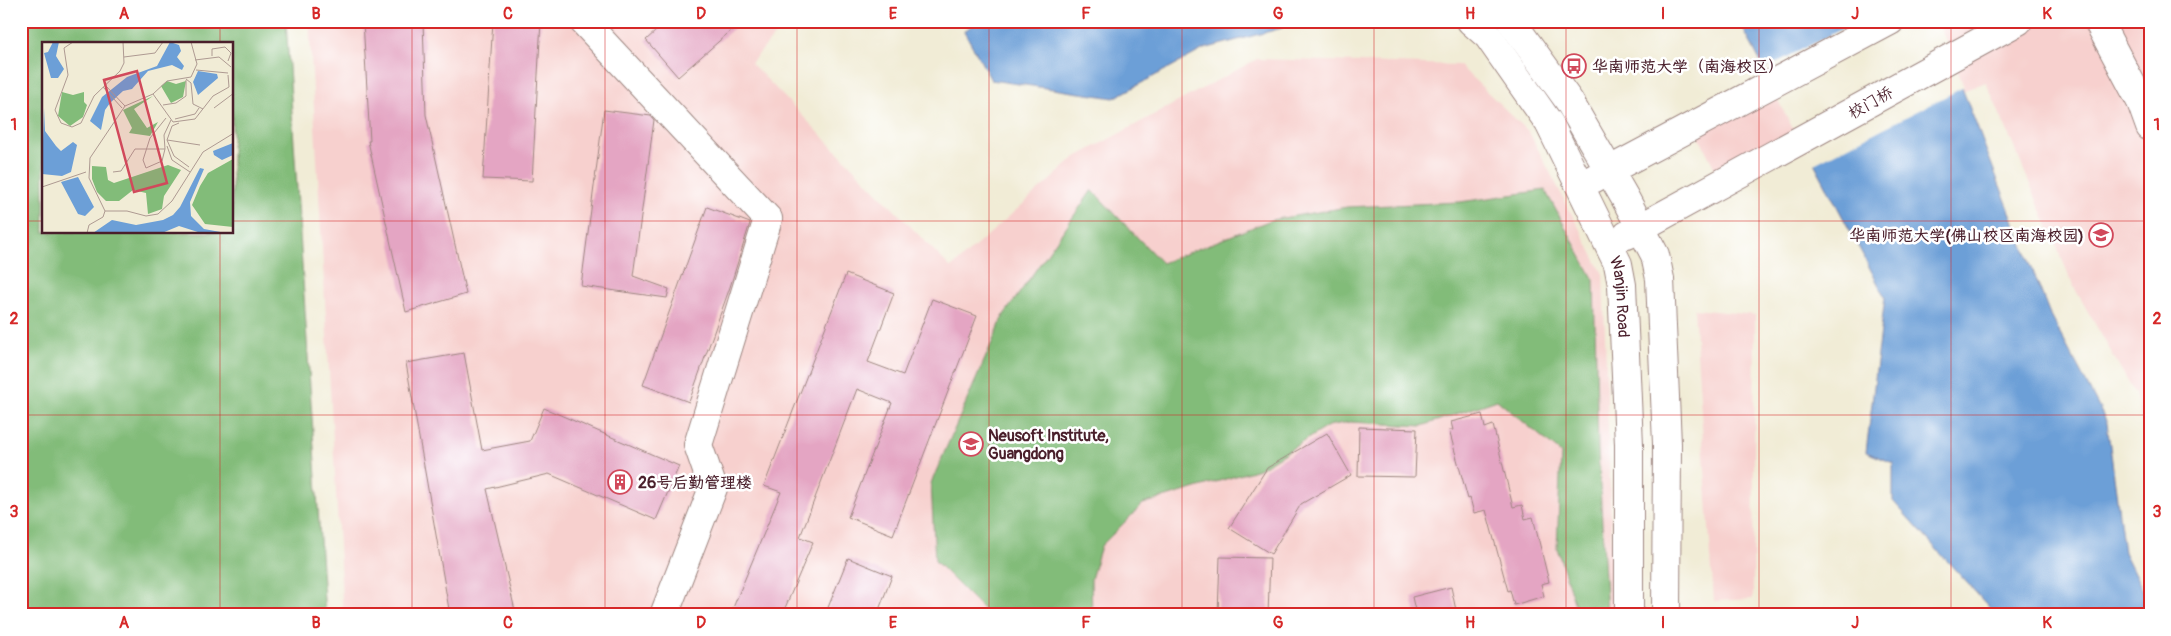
<svg xmlns="http://www.w3.org/2000/svg" width="2171" height="636" font-family="Pangolin,'LXGW WenKai TC',sans-serif">
	<rect width="100%" height="100%" fill="#fff"/>
	<filter id="ink" filterUnits="userSpaceOnUse"><feTurbulence type="fractalNoise" baseFrequency=".02" numOctaves="2"/><feDisplacementMap in="SourceGraphic" scale="10" xChannelSelector="R" yChannelSelector="G"/><feConvolveMatrix kernelMatrix="1 2 1 2 8 2 1 2 1" color-interpolation-filters="sRGB"/></filter>
	<filter id="wash" filterUnits="userSpaceOnUse"><feTurbulence type="fractalNoise" baseFrequency=".0096" numOctaves="4" result="noise"/><feDisplacementMap in="SourceGraphic" scale="20" xChannelSelector="R" yChannelSelector="G"/><feGaussianBlur stdDeviation="1.12" result="paint"/><feColorMatrix in="noise" values="0 0 0 0 0 0 0 0 0 0 0 0 0 0 0 0 0 1.4 0 .05"/><feComposite in="paint" operator="in"/></filter>
	<g filter="url(#wash)">
		<rect width="100%" height="100%" fill="#f1ecd6"/>
		<!-- built -->
		<g fill="#f7d0ce">
			<path d="M309,21h478l-36,42 200,205 125,-111 181,-98 202,6 70,67 74,142 11,341h-1271z"/>
			<path d="M1856,21h294v432l-15,-59 -61,-107 -88,-205 -264,101 -29,-58z"/>
			<path d="M1694,309l61,6 -2,284 -39,2z"/>
		</g>
		<!-- forest -->
		<g fill="#82bc79" stroke="#666e52" fill-rule="evenodd">
			<path d="M30,21h256l39,594h-304v-579zM44,44h188v188h-188z"/>
			<path d="M1092,190l70,73 109,-43 76,-13 113,-5 85,-12 49,90 4,168 9,167h-29l-21,-67 4,-95 -64,-53 -75,26 -72,-4 -22,4 -69,43 -116,35 -42,42 -10,33 1,36h-103l-54,-54 -4,-78 73,-168z"/>
		</g>
		<!-- water -->
		<g fill="#6c9fd7" stroke="#5b5f81">
			<path d="M979,21h308l-5,7 -78,21 -90,49 -123,-18 -27,-49z"/>
			<path d="M1739,21h197l113,291 58,111 17,129 26,53v10h-154l-103,-114v-38l-27,-11 19,-155z"/>
		</g>
		<!-- pier -->
		<path fill="#f1ecd6" d="M1857,21h81l26,66 -152,78 -50,-95z"/>
		<g id="blocks">
			<!-- building -->
			<g fill="#e4a5c3">
				<path d="M363,21h60l3,94 40,179 -60,18 -38,-171h2z"/>
				<path d="M493,21h48l-9,160 -49,-2z"/>
				<path d="M667,21h75l-64,56 -32,-37z"/>
				<path d="M604,110l47,6 3,4 -21,156 36,13 -2,9 -86,-12z"/>
				<path d="M707,207l43,16 -20,64 -41,115 -46,-17z"/>
				<path d="M846,274l48,19 -26,69 35,13 29,-76 45,17 -84,219 -45,-18 44,-114 -35,-14 -57,148 13,5 -31,73h-52l51,-123 -17,-6z"/>
				<path d="M464,353l18,97 48,-9 14,-33 135,58 -23,54 -107,-46 -62,15 29,126h-66l-44,-252z"/>
				<path d="M1482,414l3,14 8,-3 20,82 9,-2 3,14 8,-2 16,65 -8,2 3,12 -30,9 -4,-15 -2,1 -22,-81 -12,3 -4,-15 -2,1 -19,-69h4l-2,-8z"/>
				<path d="M1359,427l58,2 -2,48 -57,-1z"/>
				<path d="M1327,433l24,42 -50,29 -30,50 -42,-26 38,-60z"/>
				<path d="M1220,557l50,1 -2,57 -50,-1z"/>
				<path d="M848,558l44,18 -15,39h-52z"/>
				<path d="M1451,587l6,28h-41l-4,-18z"/>
			</g>
		</g>
	</g>
	<g filter="url(#ink)">
		<use href="#blocks" fill-opacity="0" stroke="#9e8680" stroke-width="1"/>
		<g fill="none" stroke-linecap="round" stroke-linejoin="round">
			<!-- minor casing -->
			<g stroke="#9e8680" stroke-width="30">
				<g id="minor">
					<path d="M583,21l185,198 -70,226 15,43 -49,127"/>
					<path id="s1" d="M1471,21l17,15 61,87 69,141 4,21 7,160v170"/>
					<path d="M1511,21l58,80 56,97 30,57 5,24 7,165 -1,171"/>
					<path d="M2098,21l43,81 9,25"/>
					<path d="M1593,179l297,-158"/>
					<path d="M1627,235l391,-214"/>
				</g>
			</g>
			<!-- minor -->
			<use href="#minor" stroke="#fff" stroke-width="28"/>
		</g>
	</g>
	<!-- grid -->
	<path fill="none" stroke="#d62828" stroke-width="1" stroke-opacity="0.55" d="M220,21v23M412,21v594M605,21v594M797,21v594M989,21v594M1182,21v594M1374,21v594M1566,21v594M1759,21v594M1951,21v594M21,221h23M232,221h1918M220,232v383M21,415h2129"/>
	<!-- icons -->
	<defs>
		<g id="bus-ring" transform="scale(1.25)"><circle r="9.5" fill="#fff" stroke="#d1495b" stroke-width="1.5"/><path d="M-5-6H5V4H4V6H2V4H-2V6H-4V4H-5ZM-3.5-4V0h7V-4ZM-3.5 1.2v1.5H-2V1.2ZM2 1.2v1.5H3.5V1.2Z" fill="#d1495b"/></g>
		<g id="university-ring" transform="scale(1.25)"><circle r="9.5" fill="#fff" stroke="#d1495b" stroke-width="1.5"/><path d="M0-5L7-2L0 1L-7-2ZM-4 1L0 2.5L4 1V4Q0 6-4 4Z" fill="#d1495b"/></g>
		<g id="building-ring" transform="scale(1.25)"><circle r="9.5" fill="#fff" stroke="#d1495b" stroke-width="1.5"/><path d="M-4-6H4V6H1V3H-1V6H-4ZM-2.5-4.3h1.7v1.8h-1.7ZM.8-4.3h1.7v1.8H.8ZM-2.5-1h1.7V.8h-1.7ZM.8-1h1.7V.8H.8Z" fill="#d1495b"/></g>
	</defs>
	<g fill-rule="evenodd">
		<use href="#bus-ring" x="1574" y="66"/>
		<use href="#university-ring" x="2101" y="235"/>
		<use href="#university-ring" x="971" y="444"/>
		<use href="#building-ring" x="620" y="482"/>
	</g>
	<g text-anchor="middle" stroke-width="5" stroke-linejoin="round" paint-order="stroke">
		<!-- poi labels -->
		<g font-size="16" font-weight="bold" fill="#4a1f2b" stroke="#fff" text-anchor="start">
			<text x="1592" y="72">华南师范大学（南海校区）</text>
			<text x="2084" y="241" text-anchor="end">华南师范大学(佛山校区南海校园)</text>
			<text x="988" y="441">Neusoft Institute,<tspan x="988" dy="18">Guangdong</tspan></text>
			<text x="638" y="488">26号后勤管理楼</text>
		</g>
		<!-- street labels -->
		<g font-size="16" fill="#4a1f2b" stroke="#fff">
			<text transform="translate(1870 102) rotate(-29)" y="6">校门桥</text>
			<text dy="6" stroke="none"><textPath href="#s1" startOffset="319">Wanjin Road</textPath></text>
		</g>
	</g>
	<!-- overview -->
	<g transform="translate(42 42)">
		<rect width="191" height="191" fill="#f1ecd6"/>
		<path d="M125,39l9,3 10,-3 -3,16 -12,6 -10,-17zM20,50l11,3 11,-3v10l3,3 -4,12 -13,9 -12,-10zM111,54l-19,13 13,19 11,-6 -8,14 -21,-3 3,-5 -9,-18zM191,117v68l-28,-3 -13,-19 8,-19 8,-13zM126,123l13,5 -17,26 -2,13 -14,5 -2,-21 -13,-3 -14,11h-13l-9,-9 -5,-13v-13l14,1 2,13 6,3z" fill="#82bc79"/>
		<path d="M11,0h6l-3,14 8,13 -6,9h-7l-7,-25 4,-1zM128,0l9,3 2,6 -4,6 7,9 -2,4 -10,-5 -24,6 -16,18 -9,2 -13,12 -5,7 -4,20 -11,-9 12,-24 25,-20 30,-11zM156,29l19,3 1,4 -20,17 -5,-13zM2,66l1,23 11,15 5,5 12,-9 4,3 -6,27 -9,4 -20,-2zM191,101v12l-11,5 -8,-5 -1,-4zM158,126l4,1 -14,33 1,14 13,13 22,4h-25l-22,-7 -17,7h-69l19,-13 24,5 27,-5 10,-5 7,-8zM36,135l16,30 -9,9 -7,-2 -17,-32z" fill="#6c9fd7"/>
		<path fill="none" stroke="#ae9a92" stroke-width="1" d="M31,0l-9,6 4,27 -13,35 6,13 11,4 9,-4 13,-27 26,-25 4,-8 -1,-21M170,14v-7l13,-2 6,6 -3,8M82,15l31,-4 8,-11M153,18l24,-3 12,10M154,28l32,3M144,37l5,4 2,21 10,5M63,43l20,21M61,45l19,21M111,52l20,28 22,-3 18,-23 16,-9 -1,-12M121,63l13,-2 10,-7v-16M172,66l20,-15M133,77l20,-5 4,-6M137,81l-7,3 -5,14 7,16 15,11M125,98l33,5M125,104l5,14 18,12M123,107l-3,12 -16,7 -3,-8 7,-22 16,-20M71,130l8,-1 14,-22h30l-1,-14 7,-15M0,145l44,-15M63,169h22l19,5 12,-2 14,-13 31,-49 31,-19M45,191l2,-8 14,-8 2,-6 -16,-33 1,-20 35,-52 28,-12 14,-13 24,-4 6,-13 -6,-22"/>
		<path fill="#d1495b" fill-opacity="0.15" stroke="#d1495b" stroke-width="2.5" d="M95,29l30,112 -33,9 -30,-112z"/>
		<rect width="191" height="191" fill="none" stroke="#4a1f2b" stroke-width="2.5"/>
	</g>
	<!-- margin -->
	<rect width="2171" height="636" fill="none" stroke="#fff" stroke-width="55"/>
	<rect x="28" y="28" width="2116" height="580" fill="none" stroke="#d62828" stroke-width="2"/>
	<g font-size="16" text-anchor="middle" font-weight="bold" fill="#d62828">
		<text x="124" y="19">A</text>
		<text x="316" y="19">B</text>
		<text x="508" y="19">C</text>
		<text x="701" y="19">D</text>
		<text x="893" y="19">E</text>
		<text x="1086" y="19">F</text>
		<text x="1278" y="19">G</text>
		<text x="1470" y="19">H</text>
		<text x="1663" y="19">I</text>
		<text x="1855" y="19">J</text>
		<text x="2047" y="19">K</text>
		<text x="14" y="130">1</text>
		<text x="2157" y="130">1</text>
		<text x="14" y="324">2</text>
		<text x="2157" y="324">2</text>
		<text x="14" y="517">3</text>
		<text x="2157" y="517">3</text>
		<text x="124" y="628">A</text>
		<text x="316" y="628">B</text>
		<text x="508" y="628">C</text>
		<text x="701" y="628">D</text>
		<text x="893" y="628">E</text>
		<text x="1086" y="628">F</text>
		<text x="1278" y="628">G</text>
		<text x="1470" y="628">H</text>
		<text x="1663" y="628">I</text>
		<text x="1855" y="628">J</text>
		<text x="2047" y="628">K</text>
	</g>
</svg>
